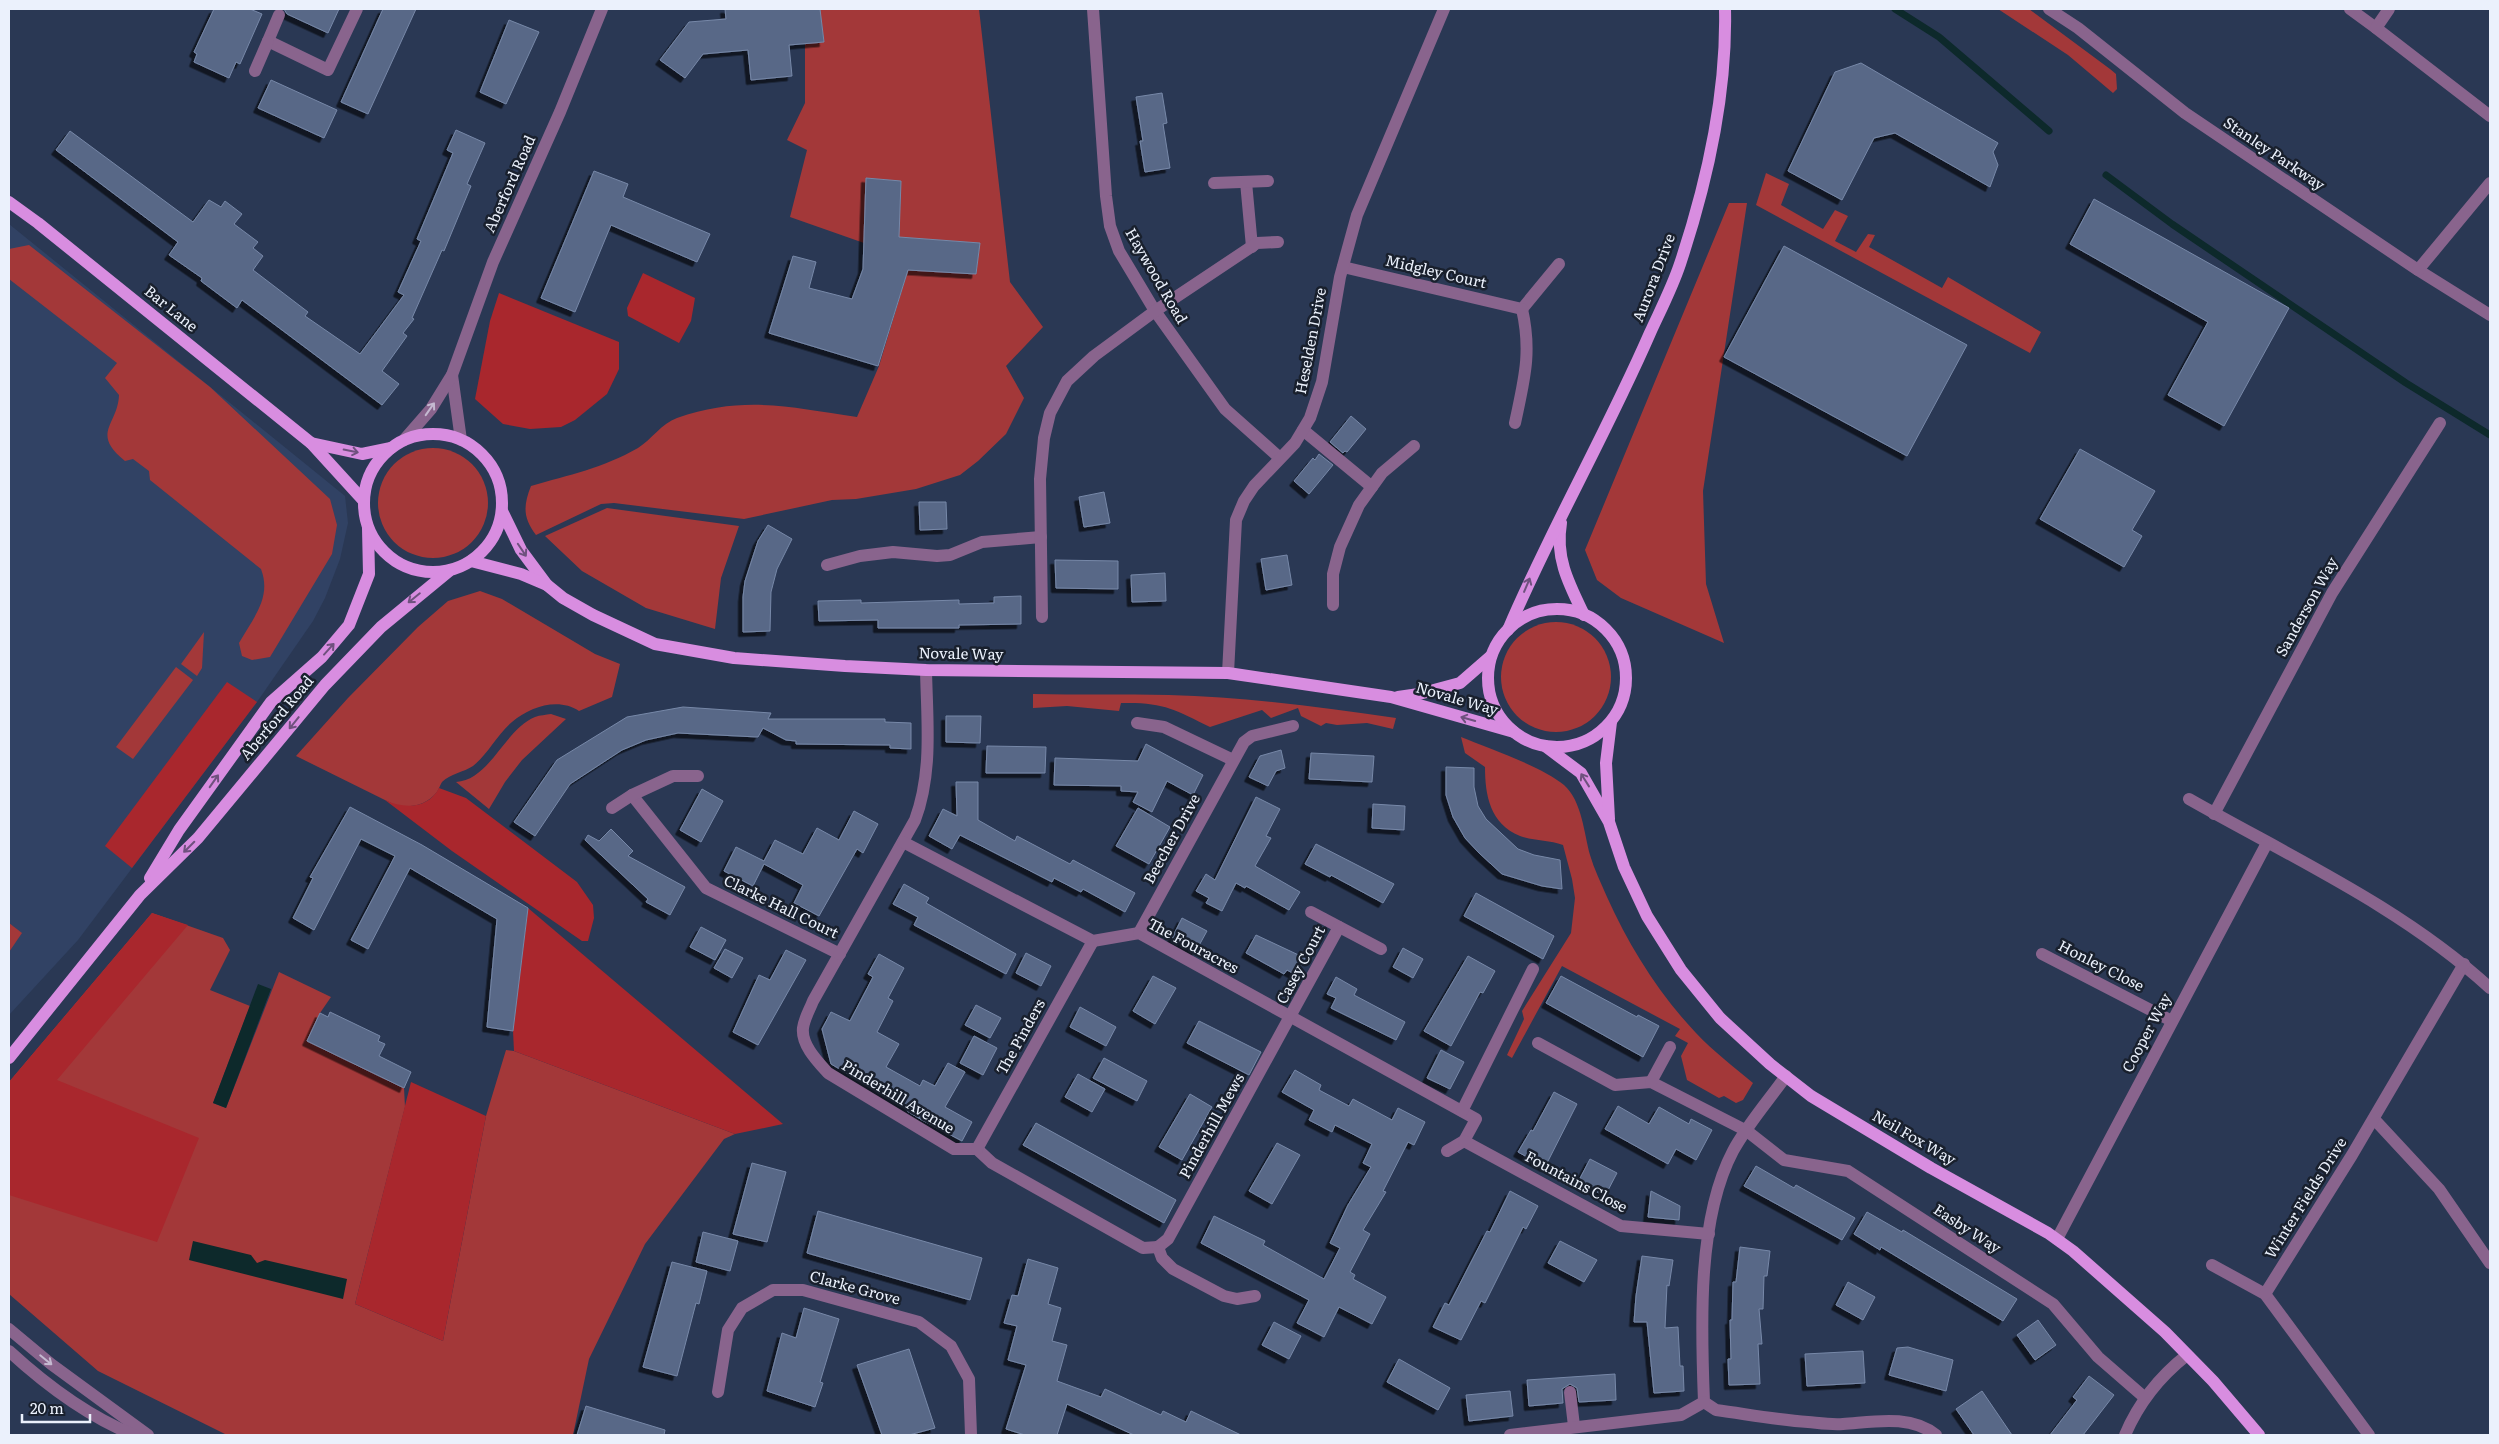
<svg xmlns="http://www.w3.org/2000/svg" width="2499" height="1444" font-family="Literata,serif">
	<defs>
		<filter id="shadow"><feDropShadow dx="-4.5" dy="4.5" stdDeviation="0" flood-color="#0009"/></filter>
	</defs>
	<rect width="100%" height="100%" fill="#2a3854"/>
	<!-- built -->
	<path fill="#314264" d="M9,224l336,272 3,27 -8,36 -15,39 -12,23 -56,81 -179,238 -69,75z"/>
	<!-- green -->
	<g fill="#a33839">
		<path d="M820,9h159l31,273 33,45 -37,39 18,32 -18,36 -28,27 -18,14 -44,14 -60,10 -24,1 -88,19 -130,-16 -13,1 -65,31c-13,-17 -13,-29 -5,-49 38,-11 72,-18 107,-38 13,-8 24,-25 39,-30 67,-23 112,-11 180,-1l22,-51 29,-96 68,4 4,-31 -81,-6 2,-56 -35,-3 -2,65 -74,-26 17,-67 -20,-10 18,-37v-60l19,-2z"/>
		<path d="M1998,9h31l81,60 6,5 1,15 -4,4 -45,-38z"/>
		<path d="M1766,173l23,11 -8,21 42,24 12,-19 13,6 -13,25 21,11 12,-18 7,1 -6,12 73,41 6,-11 93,55 -11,21 -274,-148z"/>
		<path d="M1729,203h18l-44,288 3,93 18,59 -103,-45 -24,-18 -12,-30z"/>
		<path d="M29,245l181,142 120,112 7,26 -5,29 -62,103 -18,3 -10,-4 -3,-13c14,-25 33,-45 22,-74l-111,-89 -1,-9 -16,-12 -8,2c-35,-28 -7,-36 -6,-66l-14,-17 12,-15 -108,-84v-30z"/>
		<circle cx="433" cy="503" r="55"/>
		<path d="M607,508l132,18 -18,52 -6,51 -69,-21 -64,-37 -37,-35z"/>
		<path d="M480,591l22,8 93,55 25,10 -8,33 -33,14c-21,-14 -49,-4 -67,11 -15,13 -24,32 -39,44 -9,6 -23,8 -31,16 -2,3 -3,7 -5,10 -11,14 -27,16 -42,13l-99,-49 52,-58 70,-71 30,-26z"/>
		<circle cx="1556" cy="677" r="55"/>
		<path d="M204,632l-2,36 -5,8 -16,-12z"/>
		<path d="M176,667l17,13 -60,79 -17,-12z"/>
		<path d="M1033,694c45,1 91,0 136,1 77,2 152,12 227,23l-3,11 -26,-6 -30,2 -11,-2 -5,3 -20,-10 -3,-8 -27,10 -9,-8 -52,17c-36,-18 -47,-25 -89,-24l-2,8 -52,-5 -34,2z"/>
		<path d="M551,714l15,5 -44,41 -17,22 -16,27 -33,-27c34,-2 48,-52 79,-65 5,-2 11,-2 16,-3z"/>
		<path d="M1461,737c27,11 82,30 103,48 18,16 20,48 26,70 4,14 11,28 17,42 22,49 52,97 89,136 17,18 38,34 57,50l-10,17 -7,3 -12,-7 -5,2 -32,-18 -6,-24 7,-13 -13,-7 5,-7 -118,-63 -50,92 -5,-3 17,-36 -2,-8 49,-78 4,-35 -3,-19 -9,-34c-14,-5 -29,-4 -43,-9 -30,-12 -35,-41 -35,-69l-20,-14z"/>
		<path d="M152,913l71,25 7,12 -20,40 40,16 -37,97 13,5 53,-136 52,25 -11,16 -13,28 97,47 1,19 -50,197 88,37 43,-225 20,-66 8,1 221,83 -11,5 -79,105 -56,115 -16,76h-346l-129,-64 -89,-77v-212z"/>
		<path d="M9,923l13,10 -13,19z"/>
	</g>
	<!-- forest -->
	<g fill="#a9272d">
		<path d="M643,273l52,25 -4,23 -12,22 -51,-27 -1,-8z"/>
		<path d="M499,293l120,49v27l-12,25 -32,26 -14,7 -31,2 -27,-5 -28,-25 15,-78z"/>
		<path d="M227,682l30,20 -125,166 -27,-22z"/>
		<path d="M439,788l27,10 111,84 16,23 1,13 -6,23h-6l-130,-90 -67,-51c19,9 43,9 54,-12z"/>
		<path d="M528,908l255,216 -48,10 -221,-83 -1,-20z"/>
		<path d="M152,913l36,12 -131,155 142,58 -42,104 -148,-47v-113z"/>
		<path d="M411,1082l75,34 -43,225 -88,-37z"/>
	</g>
	<!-- water -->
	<g fill="#0d292b">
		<path d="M258,984l13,5 -45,119 -13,-5z"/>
		<path d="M193,1241l58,14 6,8 8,-3 82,19 -4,20 -154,-39z"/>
	</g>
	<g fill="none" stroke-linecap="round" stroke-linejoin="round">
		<!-- stream -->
		<g stroke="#0d292b" stroke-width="7">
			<path d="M1895,9l44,28 110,94"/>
			<path d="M2106,175l66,49 234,159 84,52"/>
		</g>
	</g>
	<!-- building -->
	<g fill="#586887" stroke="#7788a8" filter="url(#shadow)">
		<path d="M214,9h36l12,5 -22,50 -4,-2 -7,16 -35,-16 3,-8 -3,-2z"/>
		<path d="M284,9h55l-11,24 -41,-19z"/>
		<path d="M383,9h33l-48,105 -27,-12z"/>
		<path d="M725,9h95l4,33 -35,3 3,31 -41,4 -3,-30 -45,4 -18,24 -25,-18 29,-38 37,-3z"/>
		<path d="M509,20l30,12 -33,72 -26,-12z"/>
		<path d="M1861,63l137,80 -5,9 5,13 -8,22 -95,-54 -21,5 -32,62 -54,-29 47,-99z"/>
		<path d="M271,80l66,30 -13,28 -66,-30z"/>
		<path d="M1162,93l5,30 -4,1 7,44 -25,4 -5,-31h3l-7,-44z"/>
		<path d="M456,130l29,13 -18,41 4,2 -27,65 -2,-1 -30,68 2,1 -11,14 4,3 -25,35 17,13 -17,21 -140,-105 -5,8 -36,-27 1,-3 -33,-23 9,-13 -122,-92 14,-19 123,91 16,-22 12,7 4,-6 17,13 -8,10 24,18 -5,6 10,8 -10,14 55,42 -3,4 55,38 44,-59 -6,-3 23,-51 -4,-2 36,-86 -6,-3z"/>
		<path d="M594,171l34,13 -5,13 87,37 -13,28 -86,-37 -36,87 -34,-14z"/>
		<path d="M866,178l35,3 -2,56 81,6 -4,31 -68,-4 -30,96 -109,-33 24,-77 23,6 -7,26 43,11 11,-30z"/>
		<path d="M2094,199l195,109 -65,118 -56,-31 40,-73 -138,-78z"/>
		<path d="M1784,246l183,99 -60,111 -183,-99z"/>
		<path d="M1351,416l15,13 -19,23 -2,-1 -2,2 -13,-11z"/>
		<path d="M2080,449l75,42 -23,39 10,6 -18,31 -84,-48z"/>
		<path d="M1319,454l14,11 -24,29 -15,-13 19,-23 2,2z"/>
		<path d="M1104,492l6,31 -26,4 -5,-30z"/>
		<path d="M919,502h27l1,27 -27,1z"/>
		<path d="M768,525l24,14 -15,30 -6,23 -1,39 -27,1v-35l2,-16 13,-40z"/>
		<path d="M1287,555l5,30 -26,5 -5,-31z"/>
		<path d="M1055,560l63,1v28l-62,-1z"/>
		<path d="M1165,573l1,28 -34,1 -1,-27z"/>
		<path d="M1021,596v28l-62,1v3h-81v-8l-59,1 -1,-20 43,-1v3l98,-3v4l35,-1v-6z"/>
		<path d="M683,707l88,6 -3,6h117v3l26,1v26l-21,-1v-3l-94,-1v-3l-10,-1 -23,-12 -5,9 -80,-4 -32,7 -24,10 -52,34 -35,52 -21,-14 43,-62 70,-43z"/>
		<path d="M946,716h35l-1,27 -34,-1z"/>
		<path d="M1146,744l57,31 -10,20 -26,-14 -15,31 -19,-10 5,-10 -17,-1v-5l-67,-1 1,-27 83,3z"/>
		<path d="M987,746l59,1 -1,26h-59z"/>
		<path d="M1281,750l4,18 -9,3 -8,15 -19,-9 11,-21z"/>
		<path d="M1311,753l63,3 -2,26 -63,-3z"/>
		<path d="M1446,767l28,1v19l4,19 8,13 32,30 16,6 26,5 2,29 -20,-3 -40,-12 -23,-21 -14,-15 -12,-21 -7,-22z"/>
		<path d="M956,782h22v38l37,21 2,-5 53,28 3,-4 62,33 -10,19 -42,-23 -2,3 -27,-14 -2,4 -92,-47 -8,14 -23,-13 14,-27 14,7z"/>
		<path d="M702,789l21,12 -22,41 -21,-12z"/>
		<path d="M1256,797l24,12 -14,27 5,2 -16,28 45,26 -11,18 -43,-24 -1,2 -9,-5 -14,28 -16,-8 3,-5 -13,-7 10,-17 9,6z"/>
		<path d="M1373,804l32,2 -1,24 -32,-2z"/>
		<path d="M350,807l72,38 106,63 -15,123 -26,-4 10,-108 -87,-51 -42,81 -17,-9 44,-84 -34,-17 -47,91 -21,-12 20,-40 -3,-1z"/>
		<path d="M1138,808l32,19 -21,37 -33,-18z"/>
		<path d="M854,811l24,13 -15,29 -6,-4 -38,67 -25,-13 9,-18 -39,-21 -11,22 -29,-15 12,-24 28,14 11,-21 28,14 14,-26 22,12z"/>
		<path d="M611,829l22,22 -5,5 57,31 -15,28 -24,-13 2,-3 -63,-59 3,-5 11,6z"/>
		<path d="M1316,844l78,40 -11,19 -52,-28 -1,2 -25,-13z"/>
		<path d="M904,884l25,14 -3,5 90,51 -10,20 -92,-49 4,-8 -25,-13z"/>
		<path d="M1476,893l78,43 -11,23 -79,-43z"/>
		<path d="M1182,918l25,13 -11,20 -24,-13z"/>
		<path d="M701,927l25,13 -11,20 -25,-13z"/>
		<path d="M1256,935l49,23 -9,17 -9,-5 -3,4 -38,-21z"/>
		<path d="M1403,948l20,11 -10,19 -20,-11z"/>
		<path d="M725,949l18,9 -11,20 -18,-10z"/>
		<path d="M786,950l20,10 -48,85 -25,-13 26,-57 11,5z"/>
		<path d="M1026,953l25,13 -10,20 -25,-13z"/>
		<path d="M879,954l25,14 -16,30 5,3 -16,31 22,12 -13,23 34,19 3,-6 12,6 13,-23 17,9 -20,35 27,15 -10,19 -40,-21 -15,-9 1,-2 -77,-45 -9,-35 9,-17 19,9 23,-44 -5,-3z"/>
		<path d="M1468,956l27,15 -12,22 -3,-1 -29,54 -27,-15z"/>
		<path d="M1153,976l23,12 -21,36 -22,-13z"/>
		<path d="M1561,976l76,41 1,-2 21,11 -16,31 -97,-54z"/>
		<path d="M1336,977l21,12 -3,6 51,27 -9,18 -65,-32 5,-10 -9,-4z"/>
		<path d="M976,1005l25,13 -11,20 -25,-13z"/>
		<path d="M1080,1007l36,20 -10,19 -36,-19z"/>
		<path d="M330,1012l50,24 -2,5 7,3 -6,12 32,16 -7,16 -97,-47 13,-28 8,4z"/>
		<path d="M1199,1021l62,31 -12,23 -62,-32z"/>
		<path d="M974,1036l23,12 -14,27 -23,-12z"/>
		<path d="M1441,1050l23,12 -14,27 -23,-11z"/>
		<path d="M1104,1058l43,23 -10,20 -44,-23z"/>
		<path d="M1295,1070l26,15 -2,5 30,16 4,-7 39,21 6,-12 27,14 -11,23 -6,-3 -25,49 3,1 -23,38 7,4 -20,38 5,3 -2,4 33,18 -14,27 -33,-17 -15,30 -27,-14 12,-23 -108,-57 13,-27 51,25 -2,4 61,34 16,-31 -10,-5 18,-38 23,-38 -8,-4 9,-19 -37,-19 -3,7 -23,-12 5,-10 -32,-18z"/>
		<path d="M1078,1074l27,15 -13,23 -27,-15z"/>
		<path d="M1554,1092l23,12 -32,63 -27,-15 13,-22 2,1z"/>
		<path d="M1190,1094l22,13 -30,53 -23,-13z"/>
		<path d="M1618,1106l31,18 10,-17 30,17 2,-5 21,11 -16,30 -20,-11 -8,15 -63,-35z"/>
		<path d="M1036,1123l140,77 -12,23 -141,-78z"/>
		<path d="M1277,1143l23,12 -28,49 -23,-13z"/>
		<path d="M1590,1159l27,14 -12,23 -27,-14z"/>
		<path d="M752,1163l34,9 -19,70 -34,-8z"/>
		<path d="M1756,1166l38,22 2,-3 59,33 -13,22 -98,-54z"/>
		<path d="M1510,1191l28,15 -12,23 -3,-2 -38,76 -4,-2 -20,39 -28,-13 12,-24 4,2 38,-74 3,1z"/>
		<path d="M1651,1191l29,15 -1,14 -31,-3z"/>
		<path d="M818,1211l164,47 -12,42 -163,-47z"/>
		<path d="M1867,1212l35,20 1,-2 114,69 -14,22 -122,-74 -1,3 -26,-16z"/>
		<path d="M703,1232l35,9 -8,30 -34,-9z"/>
		<path d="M1560,1241l37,19 -13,22 -36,-19z"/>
		<path d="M1740,1247l30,4 -3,25h-3l-1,33h-4l3,35h-4l2,40 -31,1 -1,-26h3l-1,-39h2l1,-38h3z"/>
		<path d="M1642,1256l31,4 -4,26 -2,-1 -2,43 13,-1 2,39h3l1,25 -30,2 -7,-71h-13l2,-26z"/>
		<path d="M1028,1259l30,9 -10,36 13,4 -9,33 15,4 -10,36 44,16 4,-8 56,26 2,-4 23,11 5,-11 50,24h-107l-67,-31 -10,31h-32l-19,-6 20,-64 -18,-5 9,-34 -13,-3 8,-28 6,1z"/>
		<path d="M672,1262l35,9 -8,33 -3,-1 -19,73 -34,-9z"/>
		<path d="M1848,1282l27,15 -12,23 -27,-15z"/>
		<path d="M804,1308l35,11 -19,63 3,1 -8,24 -48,-16 15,-58 14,5z"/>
		<path d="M2038,1320l18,25 -21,15 -18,-25z"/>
		<path d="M1274,1322l27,14 -12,23 -27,-14z"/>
		<path d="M1908,1347l45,13 -7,31 -57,-16 8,-27z"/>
		<path d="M909,1349l26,79 -26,7h-27l-25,-70z"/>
		<path d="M1863,1351l2,32 -58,3 -2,-32z"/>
		<path d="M1399,1359l51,29 -12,22 -51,-28z"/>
		<path d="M1615,1374l1,26 -37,2 -2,-14 -7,-4 -8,5 1,14 -34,3 -2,-26z"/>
		<path d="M2089,1376l25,19 -31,40h-33l27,-35 -4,-3z"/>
		<path d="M1510,1391l3,25 -44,5 -3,-26z"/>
		<path d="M1982,1391l30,44h-38l-18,-26z"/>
		<path d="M586,1406l79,24 -1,5h-87z"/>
	</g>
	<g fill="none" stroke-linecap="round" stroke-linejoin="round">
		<!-- minor -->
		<g stroke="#89648d" stroke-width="12">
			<path d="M1093,9l13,187 4,30 9,25 36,60 70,98 55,49"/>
			<path d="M2049,9l29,19 107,85 233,157 72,45"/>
			<path d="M2350,9l26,19"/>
			<path d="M2389,9l-13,19 114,88"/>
			<path d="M279,15l-11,26 60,29 29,-61"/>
			<path d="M255,71l13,-30"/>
			<path d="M1246,182l6,65"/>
			<path d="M1214,183l54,-2"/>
			<path d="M1343,267l179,42 37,-45"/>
			<path d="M2418,270l72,-87"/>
			<path d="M452,375l9,65"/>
			<path d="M1515,423c9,-43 17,-70 7,-114"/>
			<path d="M1303,430l69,57"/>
			<path d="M404,440l27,-31 21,-34 41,-113 67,-150 42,-103"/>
			<path d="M827,565l33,-9 33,-4 44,4 13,-1 32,-13 59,-5"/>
			<path d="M1333,605v-31l7,-27 19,-42 23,-32 32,-27"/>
			<path d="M1042,617l-2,-138 4,-41 6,-25 17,-32 27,-25 61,-45 102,-68 21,-1"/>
			<path d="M926,670c1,50 7,102 -11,150l-102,181c-3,8 -9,18 -10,27 -2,17 15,34 25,45l126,76h23l15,14 151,85 15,-1"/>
			<path d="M1228,673l8,-153 8,-19 10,-15 41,-43 15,-25 12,-36 18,-105 17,-62 87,-206"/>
			<path d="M1137,723l27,4 69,33"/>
			<path d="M632,795l74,93 134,66"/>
			<path d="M2189,799c102,58 214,109 301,189"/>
			<path d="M612,808l20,-13 41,-19h25"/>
			<path d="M2214,814l118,-221 108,-170"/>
			<path d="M903,842l190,99 46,-8 337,186 -12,22 -17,10"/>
			<path d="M1311,912l70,37"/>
			<path d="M1139,933l105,-191 8,-6 41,-10"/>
			<path d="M2042,954l130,67"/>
			<path d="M1538,1043l77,42 36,-3 96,49 37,29 64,11 205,133 45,53 46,40"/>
			<path d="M1786,1076c-17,24 -39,49 -53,75 -36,68 -32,176 -29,251l12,8c30,4 61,10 92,12 11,1 23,3 35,2 30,-2 67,-10 93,11"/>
			<path d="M1651,1082l19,-35"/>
			<path d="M1462,1111l71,-142"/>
			<path d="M2374,1119l65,70 51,74"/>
			<path d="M1464,1141l157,85 88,8"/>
			<path d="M977,1149l116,-208"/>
			<path d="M2057,1239l210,-396"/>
			<path d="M1158,1247l10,-8 171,-312"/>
			<path d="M1158,1247l4,11 11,11 51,27 13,3 18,-3"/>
			<path d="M2212,1265l53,29 104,141"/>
			<path d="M2265,1294l87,-139 112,-191"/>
			<path d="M9,1329l42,35 97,71"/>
			<path d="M9,1351c37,34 78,65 125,84"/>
			<path d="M718,1392l10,-62 14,-22 31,-18h30l116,32 32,24 18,33 2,56"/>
			<path d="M1570,1392l4,34"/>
			<path d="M1510,1435l171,-20 23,-13"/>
			<path d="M2125,1435c14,-33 34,-58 62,-80"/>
		</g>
		<!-- major -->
		<g stroke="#d88de0" stroke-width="12">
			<path d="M9,202l29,21 273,220 52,57"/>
			<circle cx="433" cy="503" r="69"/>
			<path d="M311,443l51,11 29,-6"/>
			<path d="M502,511l19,39 26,35 16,13 30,17 62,29 79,14 111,8 81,4 302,3 163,24 123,35"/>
			<path d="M1561,523c-6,35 8,61 23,92"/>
			<path d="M471,561l50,13 26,11"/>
			<circle cx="1557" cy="678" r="69"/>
			<path d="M1508,630c43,-101 98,-196 142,-297 10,-22 22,-45 30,-69 27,-81 47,-170 45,-255"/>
			<path d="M1398,697l21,-3 41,-11 31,-27"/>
			<path d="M1545,746l36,27 28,49 15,45 23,49 34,54 39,48 50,46 41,32 120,72 117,65 25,18 92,81 48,49 46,54"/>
			<path d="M1609,819l-3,-56 5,-41"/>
			<path d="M150,878l29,-48 92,-128 51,-45 27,-32 20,-51 -1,-46"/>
			<path d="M9,1058l131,-163 58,-57 127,-153 56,-58 68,-56"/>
		</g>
	</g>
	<!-- one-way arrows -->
	<defs><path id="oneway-shaft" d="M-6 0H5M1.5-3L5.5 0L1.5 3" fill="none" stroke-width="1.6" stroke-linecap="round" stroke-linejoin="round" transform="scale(1.25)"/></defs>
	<g stroke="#c4b9d0">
		<use href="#oneway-shaft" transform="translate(430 409) rotate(-55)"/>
		<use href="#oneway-shaft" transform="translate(46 1360) rotate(39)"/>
	</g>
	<g stroke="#6f517e">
		<use href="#oneway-shaft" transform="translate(351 451) rotate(11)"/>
		<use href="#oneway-shaft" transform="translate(522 550) rotate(56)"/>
		<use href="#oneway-shaft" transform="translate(1527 585) rotate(-67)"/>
		<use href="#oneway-shaft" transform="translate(414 598) rotate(141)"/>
		<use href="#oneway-shaft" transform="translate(329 649) rotate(-48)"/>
		<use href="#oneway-shaft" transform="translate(1468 719) rotate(-164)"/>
		<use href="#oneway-shaft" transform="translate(294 723) rotate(129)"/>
		<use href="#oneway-shaft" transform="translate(1585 780) rotate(-122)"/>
		<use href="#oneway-shaft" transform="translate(214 781) rotate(-55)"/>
		<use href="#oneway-shaft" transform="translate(189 847) rotate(135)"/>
	</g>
	<g text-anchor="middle" stroke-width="5" stroke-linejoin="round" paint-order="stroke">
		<!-- street labels -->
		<g font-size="15" fill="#ebf1fc" stroke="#19202d">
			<text transform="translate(2274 154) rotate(34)" y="5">Stanley Parkway</text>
			<text transform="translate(510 184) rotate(-66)" y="5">Aberford Road</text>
			<text transform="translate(1436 272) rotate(13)" y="5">Midgley Court</text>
			<text transform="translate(1156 276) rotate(60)" y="5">Haywood Road</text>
			<text transform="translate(1654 278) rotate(-69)" y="5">Aurora Drive</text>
			<text transform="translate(171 309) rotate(39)" y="5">Bar Lane</text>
			<text transform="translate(1311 341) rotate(-79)" y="5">Heselden Drive</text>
			<text transform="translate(2307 607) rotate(-61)" y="5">Sanderson Way</text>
			<text transform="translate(961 654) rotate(1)" y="5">Novale Way</text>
			<text transform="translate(1457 699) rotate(16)" y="5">Novale Way</text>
			<text transform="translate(277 718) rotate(-50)" y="5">Aberford Road</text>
			<text transform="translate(1172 839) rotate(-61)" y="5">Beecher Drive</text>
			<text transform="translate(781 907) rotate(26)" y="5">Clarke Hall Court</text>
			<text transform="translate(1193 946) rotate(28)" y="5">The Fouracres</text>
			<text transform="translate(1301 965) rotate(-62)" y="5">Casey Court</text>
			<text transform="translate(2101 966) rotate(27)" y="5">Honley Close</text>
			<text transform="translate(2147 1033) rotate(-62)" y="5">Cooper Way</text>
			<text transform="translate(1021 1037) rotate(-61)" y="5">The Pinders</text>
			<text transform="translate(898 1097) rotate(31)" y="5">Pinderhill Avenue</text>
			<text transform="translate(1212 1126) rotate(-61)" y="5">Pinderhill Mews</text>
			<text transform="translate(1914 1138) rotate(30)" y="5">Neil Fox Way</text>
			<text transform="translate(1576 1182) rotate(28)" y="5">Fountains Close</text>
			<text transform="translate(2306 1198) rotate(-58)" y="5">Winter Fields Drive</text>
			<text transform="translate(1967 1229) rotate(33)" y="5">Easby Way</text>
			<text transform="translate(855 1288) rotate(15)" y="5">Clarke Grove</text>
		</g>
	</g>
	<!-- border -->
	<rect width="2499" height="1444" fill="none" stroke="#ebf1fc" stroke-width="20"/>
	<!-- scale -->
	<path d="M22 1414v8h68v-8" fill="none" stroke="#ebf1fc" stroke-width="2.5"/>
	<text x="30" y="1414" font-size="15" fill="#ebf1fc" stroke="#19202d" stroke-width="4" paint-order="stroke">20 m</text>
</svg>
